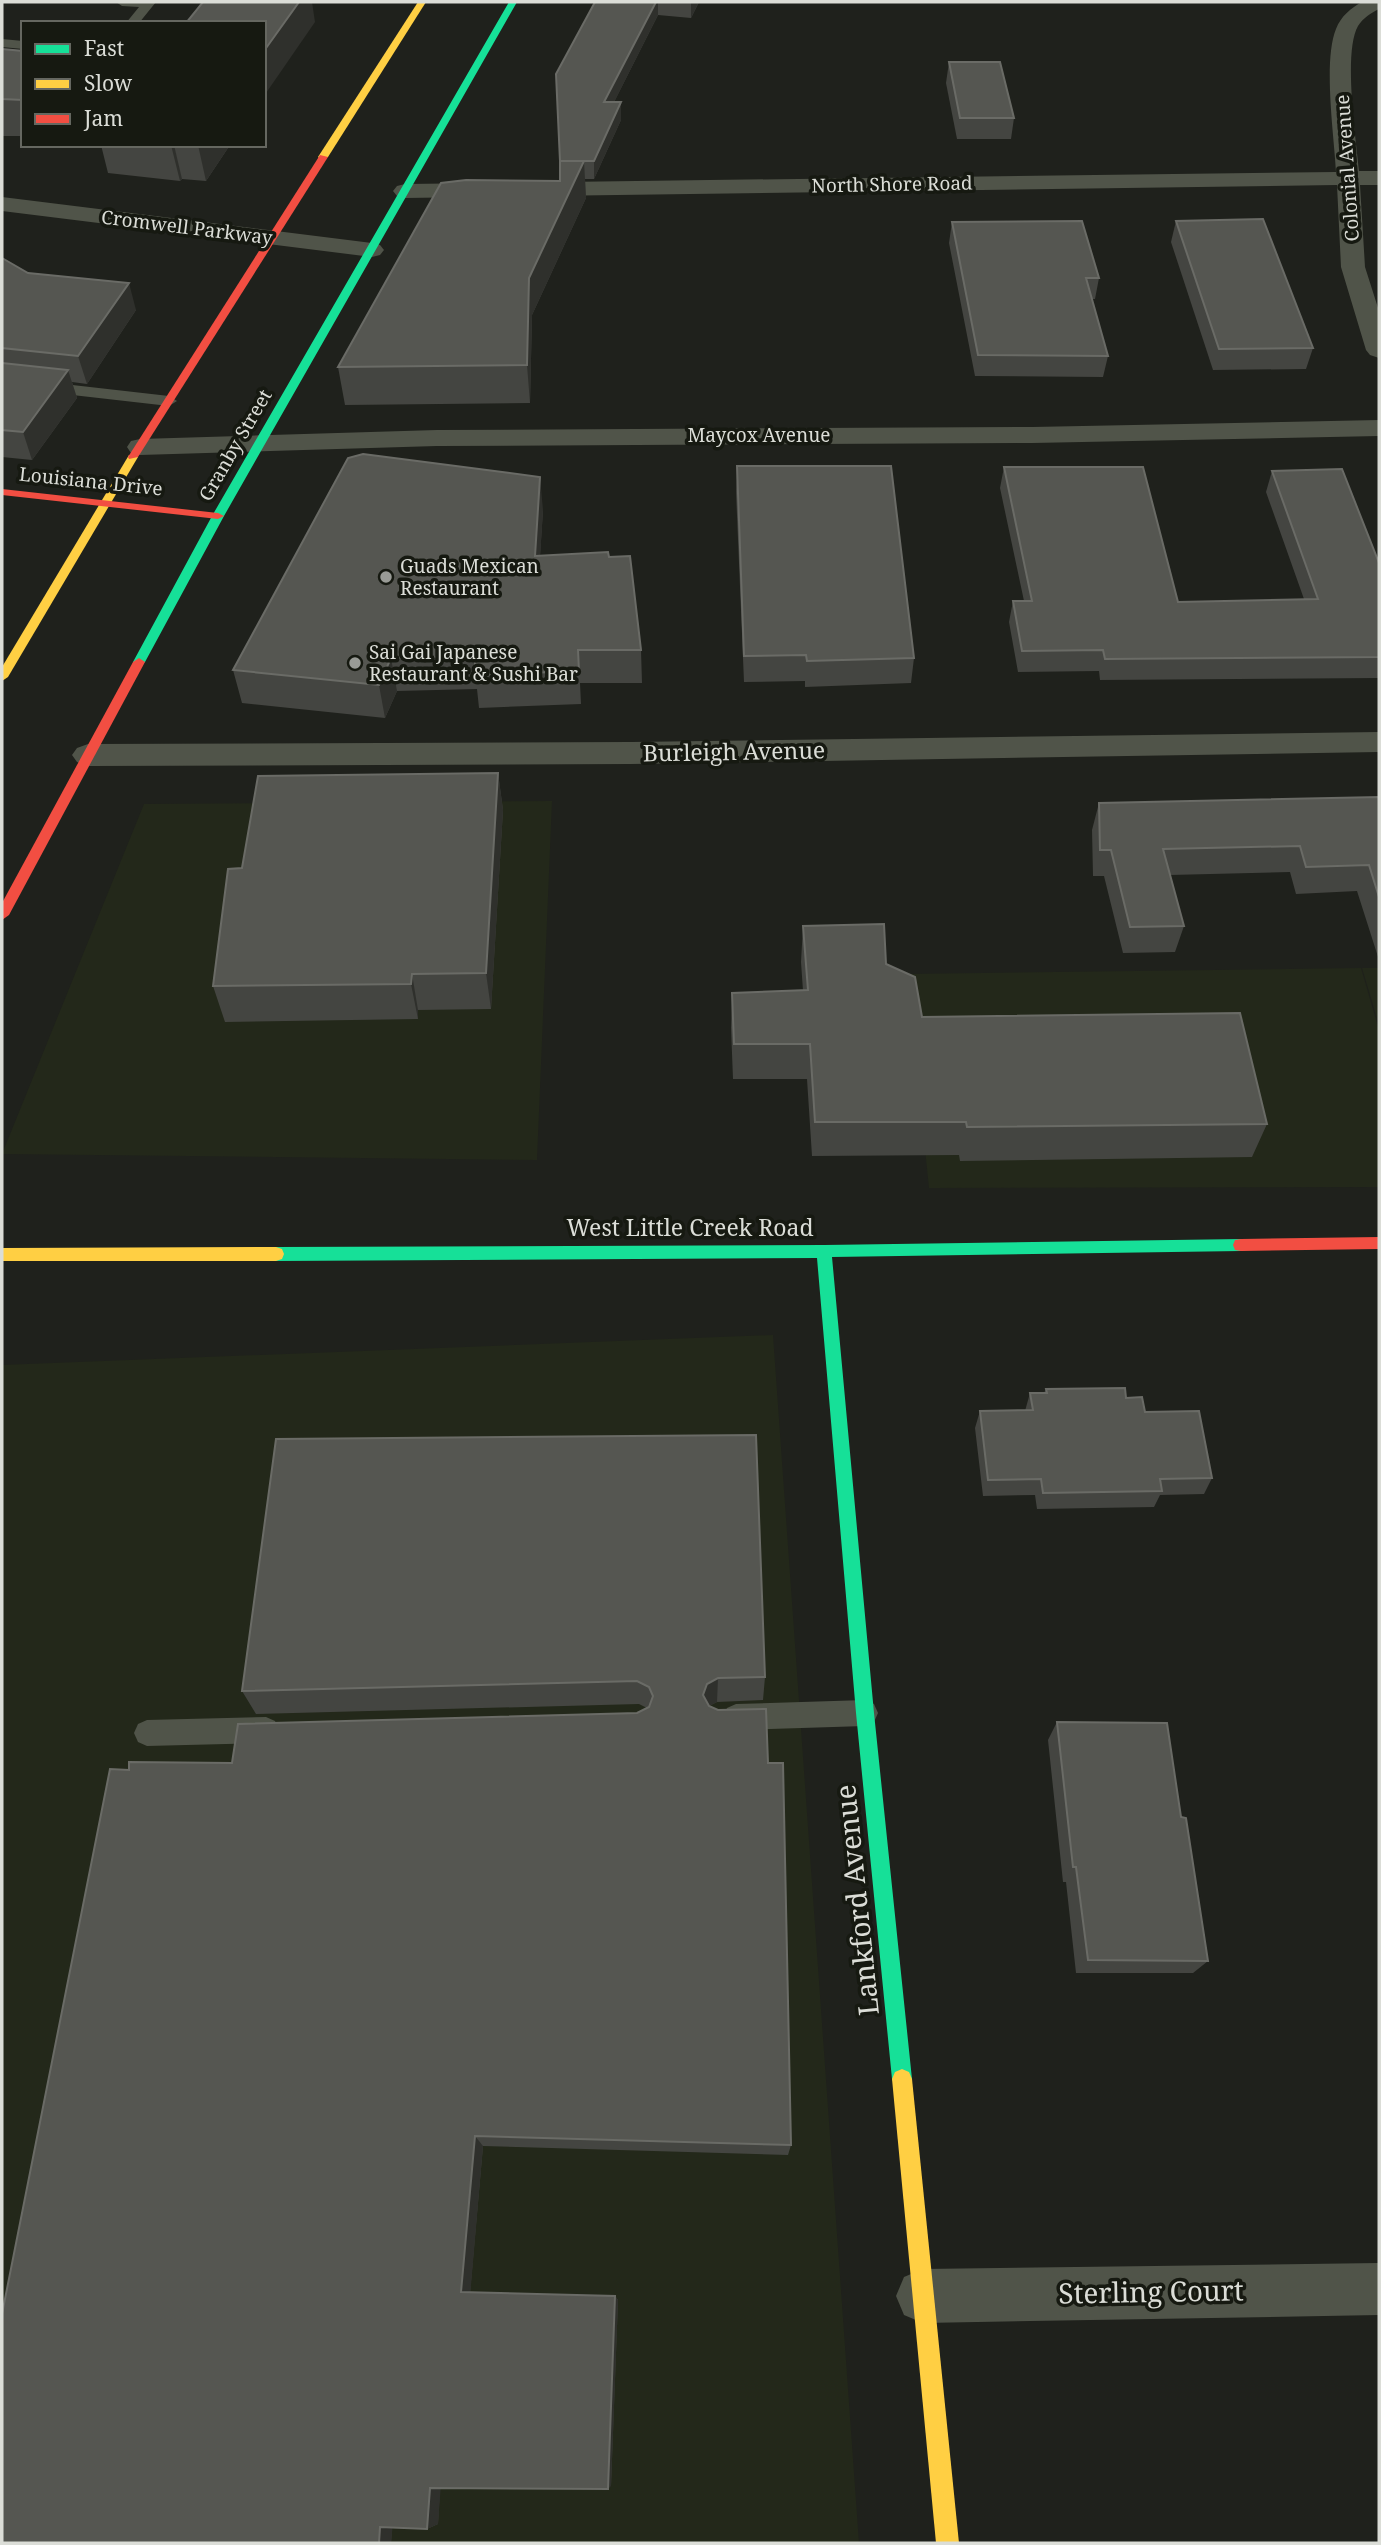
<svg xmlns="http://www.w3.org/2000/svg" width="1381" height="2545" font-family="'Noto Serif',serif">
	<rect width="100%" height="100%" fill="#1f211c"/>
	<!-- built -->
	<g fill="#23281a">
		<path d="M552,801l-15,359 -535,-6 142,-350z"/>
		<path d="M1361,968l18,62v157l-450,1 -22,-214z"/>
		<path d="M1362,968h17v57z"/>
		<path d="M773,1335l86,1208h-857v-1178z"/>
	</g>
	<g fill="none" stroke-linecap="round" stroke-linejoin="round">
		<!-- lane -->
		<g fill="#505449" fill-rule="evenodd">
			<path d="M116,2h40l-17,21h-13l13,-16 -17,-1z"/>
			<path d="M2,39l21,2v8l-21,-2z"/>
			<path d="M2,377l167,19 8,5 -8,5 -167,-19z"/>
			<path d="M865,1700l9,4 4,9 -4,9 -9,4 -129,4 -9,-4 -4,-9 4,-9 9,-4z"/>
			<path d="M266,1717l9,4 4,9 -4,9 -9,4 -119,3 -9,-4 -4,-9 4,-9 9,-4z"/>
		</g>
		<!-- street -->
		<g fill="#505449" fill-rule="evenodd">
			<path d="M1362,2h17v7c-8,4 -16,9 -21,17 -15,26 -2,113 1,145h20v14h-19l5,82 14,44v47l-9,-3 -4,-5 -25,-83 -4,-82 -932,13 -8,-2 -4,-5 4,-5 8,-2 931,-12c-2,-37 -13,-111 0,-143 5,-13 15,-21 26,-27z"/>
			<path d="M2,197l370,46 8,2 4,5 -4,5 -8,2 -370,-46z"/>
			<path d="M1379,420v16l-347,7 -595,3 -297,9 -9,-2 -4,-6 4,-6 9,-2 297,-9 595,-3z"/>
			<path d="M1379,732v20l-748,12 -543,2 -11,-4 -5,-7 5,-7 11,-4 543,-2z"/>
			<path d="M1379,2263v52l-456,8 -19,-8 -8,-19 8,-19 19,-8z"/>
		</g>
		<!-- fast -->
		<g fill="#16e098" fill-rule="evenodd">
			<path d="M509,2h8l-293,514 -79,146 -6,4 -4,-1 -2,-3 79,-146z"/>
			<path d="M1241,1239l6,1 2,5 -2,5 -6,1 -409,6 42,456 38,366 -3,7 -7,3 -7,-3 -3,-7 -36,-366 -39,-455 -541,3 -6,-2 -2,-5 2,-5 6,-2 548,-2z"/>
		</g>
		<!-- slow -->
		<g fill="#ffcf43" fill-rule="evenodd">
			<path d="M418,2h8l-98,155 -8,2 -2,-2z"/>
			<path d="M129,455l9,2 -130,220 -6,4v-14z"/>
			<path d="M276,1247l6,2 2,5 -2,5 -6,2h-274v-13z"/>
			<path d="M902,2069l7,3 3,7 47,464h-23l-44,-464 3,-7z"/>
		</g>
		<!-- jam -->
		<g fill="#f24e42" fill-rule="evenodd">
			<path d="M320,155l8,2 -190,300 -9,2 -1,-2z"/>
			<path d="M2,489l216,24 6,3 -6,3 -216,-24z"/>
			<path d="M139,658l6,4 -136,253 -7,5v-17l131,-241z"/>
			<path d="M1379,1237v12l-138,2 -6,-1 -2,-5 2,-5 6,-1z"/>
		</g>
	</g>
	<!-- wall -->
	<g fill="#444541">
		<path d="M595,2h104l-8,16 -33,-3 -44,87h7v18l-27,59h-9l1,19 -54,117 -2,88 -185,2 -7,-38 222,-186z"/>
		<path d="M2,49l21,2v85h-21z"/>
		<path d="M949,62l65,56 -3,21h-54l-11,-56z"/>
		<path d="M101,145h129l-24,36 -24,-2 -2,2 -72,-8z"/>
		<path d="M1176,221l137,127 -7,21 -93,1 -42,-128z"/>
		<path d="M952,222l147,56 -4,21h-3l16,57 -5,21 -128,-1 -26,-133z"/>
		<path d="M2,258l26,15 108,37 -49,74 -15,-2 5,16 -45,62 -30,-3z"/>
		<path d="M737,466l177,192 -3,25 -106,4v-6l-61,1 -8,-190z"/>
		<path d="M1004,467l174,135 126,-3 -38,-107 6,-21 107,92v115l-279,2 -1,-9 -81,1 -9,-50 4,-21h11l-24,-113z"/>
		<path d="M543,510l-3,46 69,1 32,93 1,33h-62l1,21 -102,4 -2,-19 -80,2 -12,27 -143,-15 -9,-33z"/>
		<path d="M498,773l5,37 -12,199 -73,1v9l-193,3 -12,-36 29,-118z"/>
		<path d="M1379,797v163l-22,-69 -61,3 -6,-22 -120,3 14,51 -9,26 -52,1 -19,-77h-11l-1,-46 7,-27z"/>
		<path d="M803,926l83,38 36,53 345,107 -15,33 -292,4 -1,-6 -147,1 -5,-77h-74l-2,-51 1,-35 71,-2 -2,-29z"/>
		<path d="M1046,1389l80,9 19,14 67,66 -8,16 -44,1 -6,12 -117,2 -2,-14 -52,1 -8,-68 5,-17h45l5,-18h14z"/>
		<path d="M765,1677l-2,23 -46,2 -8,4 59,57 23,382 -3,10 -305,-9 -13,147 145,3 3,4 -7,186 -171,2 -2,36 -11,5 -35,-1 -1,15h-389l127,-773 103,-7 405,-50 10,-5 -8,-4 -383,10 -14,-23z"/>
		<path d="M1057,1722l124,95 27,144 -15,12h-117l-10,-91h-3l-15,-142z"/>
	</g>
	<!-- shaded-wall -->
	<g fill="#2f302c">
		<path d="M299,2h13l3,20 -51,74v-45z"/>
		<path d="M656,2h2v13l-53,105 -1,-18z"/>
		<path d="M691,2h8l-8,16z"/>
		<path d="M621,102v18l-27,59v-18z"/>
		<path d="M171,145h3l8,34 -2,2z"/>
		<path d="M198,145h32l-24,36z"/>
		<path d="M584,161l2,37 -54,117 -2,88 -3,-38 2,-87z"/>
		<path d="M129,283l7,27 -49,74 -9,-28z"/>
		<path d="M68,370l9,28 -45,62 -9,-28z"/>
		<path d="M540,477l3,33 -5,79 -3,-33z"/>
		<path d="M391,658l6,33 -12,27 -6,-33z"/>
		<path d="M498,773l5,37 -12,199 -5,-36z"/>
		<path d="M412,974l6,36v9l-7,-35z"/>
		<path d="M718,1678l-1,24 -10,5 -4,-12 4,-11z"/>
		<path d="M475,2136l8,10 -13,151 -9,-5z"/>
		<path d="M615,2296l3,4 -7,186 -3,3z"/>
		<path d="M441,2484l-3,40 -11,5 3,-41z"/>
		<path d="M393,2523l-2,20h-12l1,-16z"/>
	</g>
	<!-- building -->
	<g fill="#555651" stroke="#6a6b66" stroke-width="2">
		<path d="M203,2h96l-35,49v-28h-78z"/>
		<path d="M595,2h61l-52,100h17l-27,59h-34l-4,-87z"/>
		<path d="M2,49l21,2v49l-21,-1z"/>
		<path d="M949,62h51l14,56h-54z"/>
		<path d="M560,161h24l-55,117 -2,87 -189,2 103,-184 25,-3 94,1z"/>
		<path d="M1263,219l50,129 -94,1 -43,-128z"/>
		<path d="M1082,221l17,57h-13l22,78 -130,-1 -26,-133z"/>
		<path d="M2,258l26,15 101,10 -51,73 -76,-8z"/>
		<path d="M2,363l66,7 -45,62 -21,-2z"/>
		<path d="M363,454l177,23 -5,79 73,-4 1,5 21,-1 11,94h-63l1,21 -104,4v-19l-84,2 -12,27 -146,-15 115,-212z"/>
		<path d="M737,466h154l23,192 -107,3 -1,-6 -62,1z"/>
		<path d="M1004,467h139l35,135 140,-3 -46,-128 70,-2 37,94v94l-274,2 -2,-9 -81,1 -9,-50h19z"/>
		<path d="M498,773l-12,200 -74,1 -1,10 -198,2 15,-117 14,-1 16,-92z"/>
		<path d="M1379,797v100l-10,-32 -63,2 -6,-21 -137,3 21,77 -54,1 -19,-77h-11l-1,-47z"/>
		<path d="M884,924l2,40 29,13 7,40 318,-4 27,111 -300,3 -1,-5h-151l-5,-78h-76l-2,-51 76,-3 -5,-64z"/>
		<path d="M1125,1388l1,10 16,-1 3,15 54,-1 13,67 -52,1 2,12 -119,2 -2,-14 -53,1 -8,-69 53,-1 -3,-17h17l-1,-4z"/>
		<path d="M756,1435l9,242 -47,1 -11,6 -4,11 6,11 9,4 48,-1 2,54h15l8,382 -316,-9 -14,156 154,4 -7,193 -178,-1 -3,41 -47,-2 -1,16h-377v-229l108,-545 19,1v-8l103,1 6,-39 399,-11 12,-6 4,-11 -4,-9 -12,-6 -395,10 34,-252z"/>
		<path d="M1057,1722l110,1 14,94 5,1 22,143 -120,-1 -12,-93h-3z"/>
	</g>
	<!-- markers -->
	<g fill="#999b96" stroke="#161911" stroke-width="2.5">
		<circle cx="386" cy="577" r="7"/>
		<circle cx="355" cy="663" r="7"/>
	</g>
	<g text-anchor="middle" stroke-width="7" stroke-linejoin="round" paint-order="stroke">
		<!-- far-street labels -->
		<g font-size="19" fill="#dbddd7" stroke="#161911">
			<text transform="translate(1347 168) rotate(-94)" y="7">Colonial Avenue</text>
			<text transform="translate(892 184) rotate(-1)" y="7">North Shore Road</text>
			<text transform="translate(187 227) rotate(7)" y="7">Cromwell Parkway</text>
			<text x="759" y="442">Maycox Avenue</text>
			<text transform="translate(235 445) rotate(-60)" y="7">Granby Street</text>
			<text transform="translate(91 481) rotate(6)" y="7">Louisiana Drive</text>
		</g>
		<!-- far-poi labels -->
		<g font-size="19" fill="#dbddd7" stroke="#161911" text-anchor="start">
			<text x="400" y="573">Guads Mexican<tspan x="400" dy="22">Restaurant</tspan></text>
			<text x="369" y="659">Sai Gai Japanese<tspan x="369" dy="22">Restaurant &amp; Sushi Bar</tspan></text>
		</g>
		<!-- street labels -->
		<g font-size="23" fill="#dbddd7" stroke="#161911">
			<text transform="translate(734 752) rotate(-1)" y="8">Burleigh Avenue</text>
			<text x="690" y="1236">West Little Creek Road</text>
		</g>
		<!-- near-street labels -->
		<g font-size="28" fill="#dbddd7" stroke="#161911">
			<text transform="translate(857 1900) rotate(-96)" y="10">Lankford Avenue</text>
			<text transform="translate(1151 2292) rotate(-1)" y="10">Sterling Court</text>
		</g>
	</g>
	<!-- border -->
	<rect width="1381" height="2545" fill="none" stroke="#dbddd7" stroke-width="7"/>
	<!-- legend -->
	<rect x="21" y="21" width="245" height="126" fill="#161911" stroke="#656760" stroke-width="2"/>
	<rect x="35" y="44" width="35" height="10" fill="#16e098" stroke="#656760" stroke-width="2"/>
	<text x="84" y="56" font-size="21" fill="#dbddd7">Fast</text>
	<rect x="35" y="79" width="35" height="10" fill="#ffcf43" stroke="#656760" stroke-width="2"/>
	<text x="84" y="91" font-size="21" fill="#dbddd7">Slow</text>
	<rect x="35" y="114" width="35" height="10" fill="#f24e42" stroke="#656760" stroke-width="2"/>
	<text x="84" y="126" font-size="21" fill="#dbddd7">Jam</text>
</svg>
